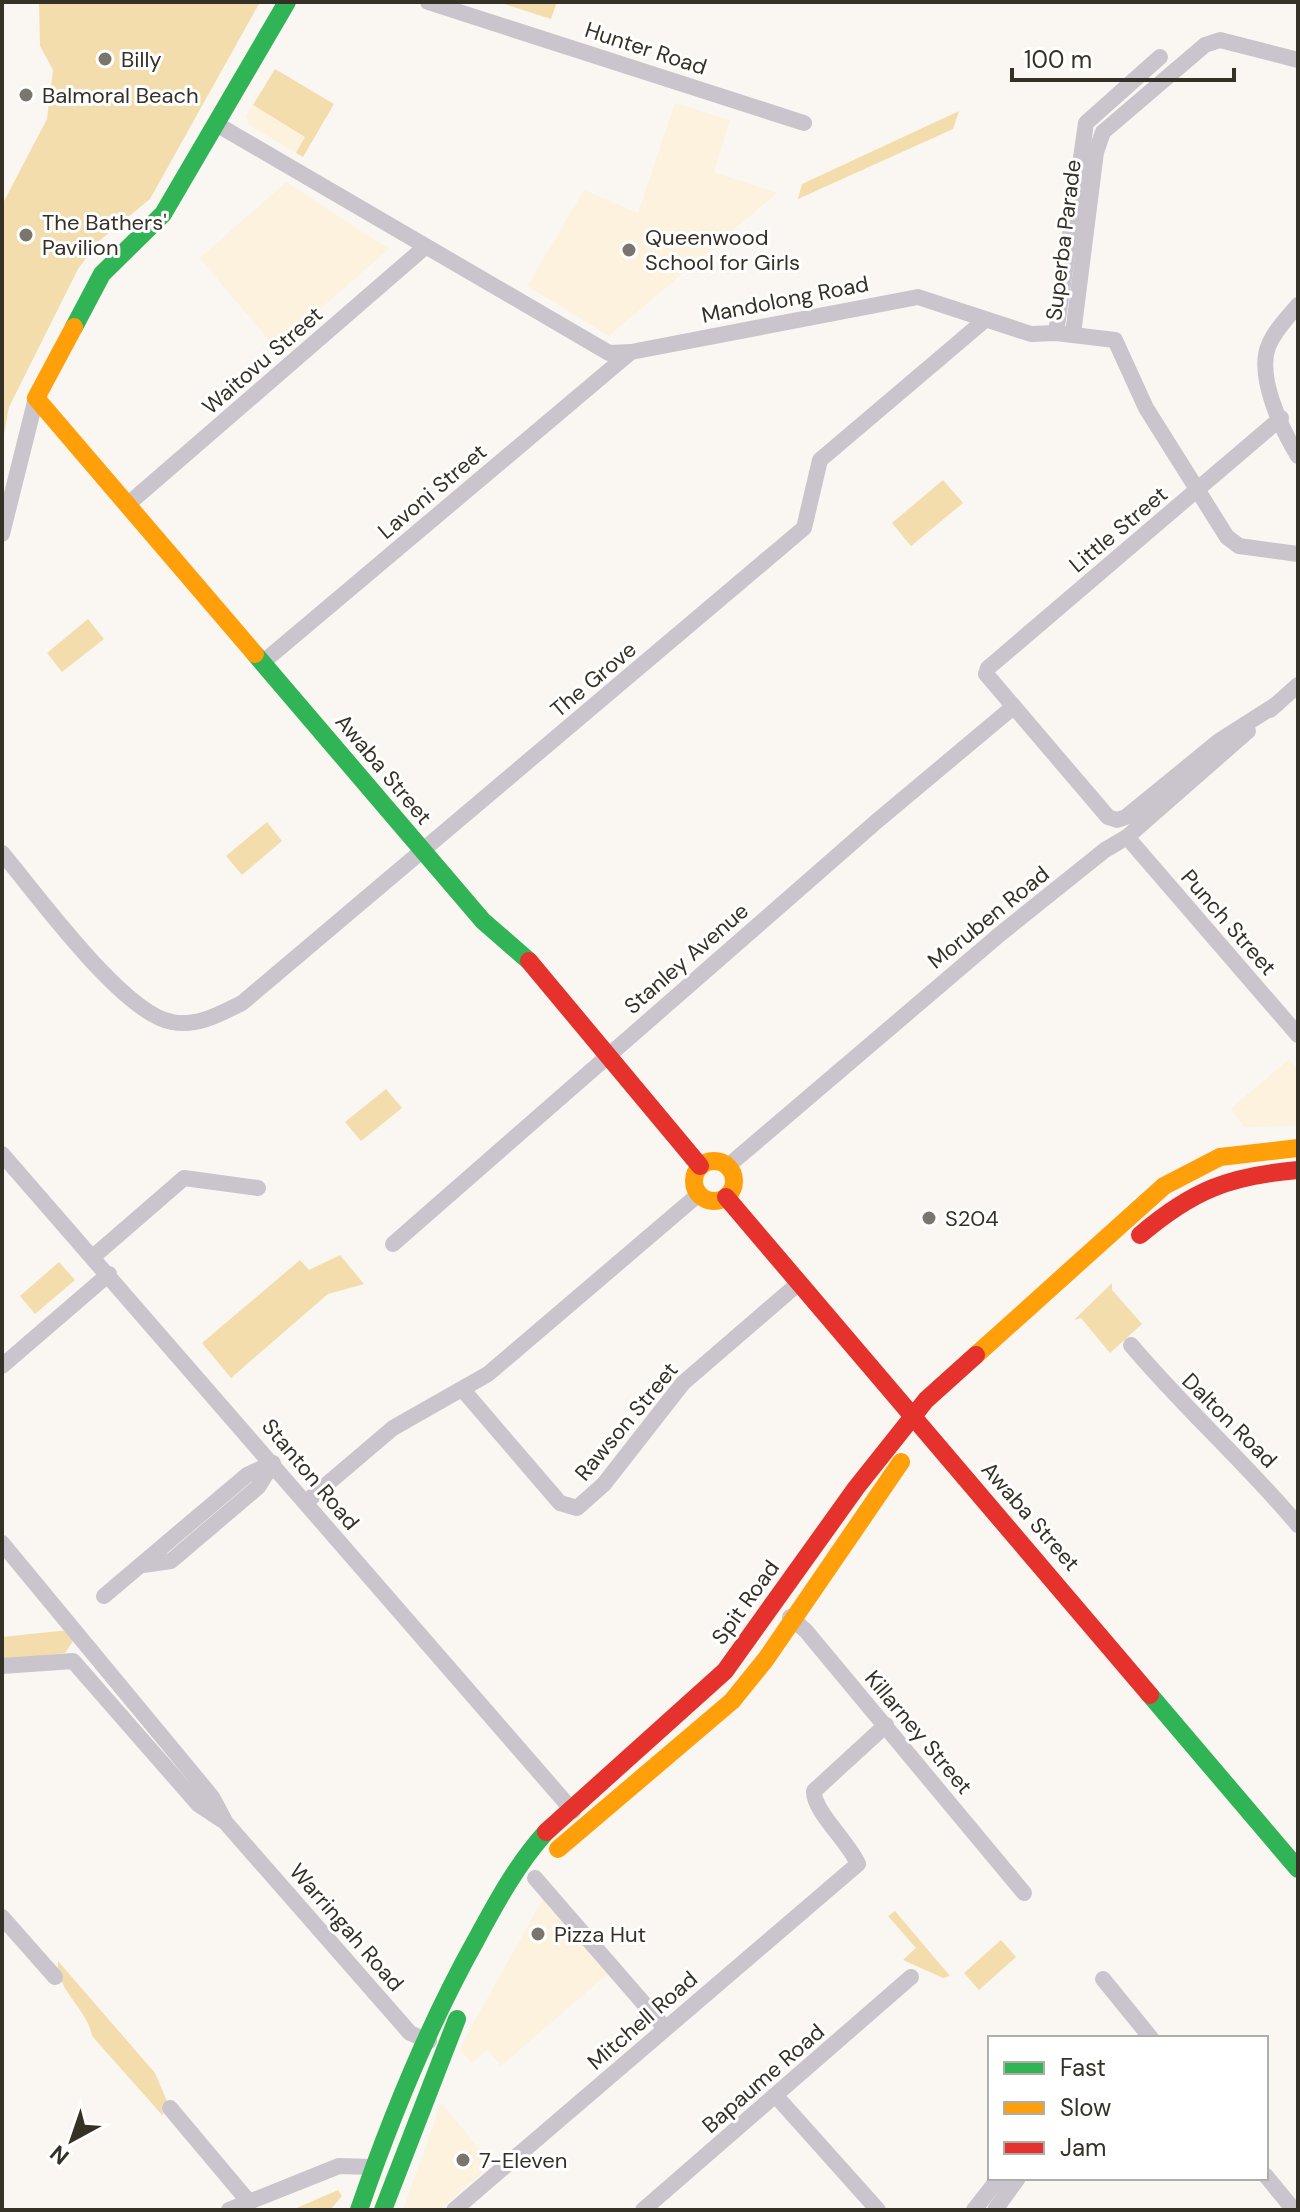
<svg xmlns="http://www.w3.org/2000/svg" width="1300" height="2212" font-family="'DM Sans',sans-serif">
	<rect width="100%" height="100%" fill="#faf7f2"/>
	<!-- built -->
	<g fill="#fcf2de">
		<path d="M675,103l55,17 -16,52 63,21 -168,143 -82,-50 57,-96 54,23z"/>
		<path d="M253,105l53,31 -10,17 -48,-29 -2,-8z"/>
		<path d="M286,182l103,67 -114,99 -75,-90z"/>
		<path d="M1289,1059l9,10v57l-53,1 -15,-18z"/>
		<path d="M545,1895l66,76 -110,95 -14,-16 -15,13 -12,-13 5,-12z"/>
		<path d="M441,2103l51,61 -53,46h-36z"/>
	</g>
	<!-- green -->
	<g fill="#f4ddad">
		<path d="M39,2h221l-110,197 -52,43 -20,27 -69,138 -7,38v-240l45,-86 6,-49 -13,-24z"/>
		<path d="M498,2h59l-6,17z"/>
		<path d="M275,69l59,35 -31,53 -7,-4 9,-16 -52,-32z"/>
		<path d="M959,111l-6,18 -155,70 4,-15z"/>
		<path d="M943,480l20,23 -52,43 -19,-23z"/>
		<path d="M88,619l16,20 -42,33 -15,-19z"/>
		<path d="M267,822l15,19 -40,34 -16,-19z"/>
		<path d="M386,1089l16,19 -41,33 -16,-19z"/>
		<path d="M340,1255l24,29 -36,10 -97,84 -29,-35 98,-83 9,10z"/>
		<path d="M59,1262l16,18 -40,34 -15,-18z"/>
		<path d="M1112,1283v7l30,34 -32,29 -29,-35 -7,2z"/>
		<path d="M69,1630l6,8 -10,15 -63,8v-24z"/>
		<path d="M895,1911l55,65 -7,2 -40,-18 13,-12 -28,-32z"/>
		<path d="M1001,1940l15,17 -37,33 -15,-17z"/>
		<path d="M58,1961l97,112 12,28 -5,5 1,10 -71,-80c-4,-27 -38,-48 -34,-75z"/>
		<path d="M338,2190l4,6 -12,14h-38z"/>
	</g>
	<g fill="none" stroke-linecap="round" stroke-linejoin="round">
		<!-- street -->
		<g stroke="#cac4cd" stroke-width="16">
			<path d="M428,2l376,121"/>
			<path d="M218,125l391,228 22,-1 287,-55 113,37 25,-1 59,7 31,68 81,129 12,9 59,8"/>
			<path d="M1298,305c-10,12 -24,26 -30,42 -11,31 14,83 30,109"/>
			<path d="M1056,333l30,-210 74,-66"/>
			<path d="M1073,334l23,-182 7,-20 102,-87 15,-5 78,20"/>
			<path d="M127,505l298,-258"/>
			<path d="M2,534l34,-136"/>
			<path d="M262,663l369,-311"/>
			<path d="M1277,704l-58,37 -93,76 -9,3 -9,-3 -122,-143 2,-6 293,-250"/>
			<path d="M1270,710l28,-25"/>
			<path d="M1127,837l171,198"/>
			<path d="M2,853c34,40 121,161 170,169 25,5 48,-8 70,-19l562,-475 16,-68 165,-140"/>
			<path d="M2,1154l571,657"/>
			<path d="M728,1166l271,-231 106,-85 22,-13 121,-106"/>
			<path d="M393,1244l484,-423 135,-113"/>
			<path d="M94,1256l90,-78 74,10"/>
			<path d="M1131,1345c53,63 114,117 167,180"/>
			<path d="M2,1366l107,-92"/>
			<path d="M463,1390l97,113 17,5 27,-24 79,-101 116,-100"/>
			<path d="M306,1502l87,-74 95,-54 211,-180"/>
			<path d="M2,1543l210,254 14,26 184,210 19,8"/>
			<path d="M143,1565l28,-4 87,-74 14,-22"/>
			<path d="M104,1596l143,-121 26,-12"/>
			<path d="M790,1617l16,14 218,262"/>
			<path d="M2,1666l71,-5 125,143 24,16"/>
			<path d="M535,1878l130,150"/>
			<path d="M2,1917l53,60"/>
			<path d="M1103,1979l48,59"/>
			<path d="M776,2096l102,114"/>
			<path d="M170,2108l79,94"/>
			<path d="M1266,2176l28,34"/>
			<path d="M229,2210l110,-44 34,1"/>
			<path d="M454,2210l404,-346c-9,-22 -45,-53 -44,-73l72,-66"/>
			<path d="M643,2210l268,-233"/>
			<path d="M974,2210l25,-32"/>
			<path d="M995,2210l23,-32"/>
		</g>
		<!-- fast -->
		<g stroke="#30b455" stroke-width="18">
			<path d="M74,327l28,-53 61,-60 124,-212"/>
			<path d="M255,654l228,267 46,40"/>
			<path d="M1150,1695l148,174"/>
			<path d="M359,2210c32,-93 69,-184 117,-270 20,-37 41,-76 70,-108"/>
			<path d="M383,2210l74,-191"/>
		</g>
		<!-- slow -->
		<g stroke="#ff9f0a" stroke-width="18">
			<path d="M74,327l-38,71 219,256"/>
			<circle cx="714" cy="1181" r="20"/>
			<path d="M976,1355l188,-169 56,-29 78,-9"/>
			<path d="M558,1849l174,-148 34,-42 135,-197"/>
		</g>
		<!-- jam -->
		<g stroke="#e5322d" stroke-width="18">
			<path d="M529,961l171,205"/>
			<path d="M726,1197l424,498"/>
			<path d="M1140,1235c53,-45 89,-59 158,-65"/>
			<path d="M546,1832l179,-161 131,-183 70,-88 50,-45"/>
		</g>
	</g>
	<!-- markers -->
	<g fill="#7a766e" stroke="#fff" stroke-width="3">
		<circle cx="105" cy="59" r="8"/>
		<circle cx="26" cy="95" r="8"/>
		<circle cx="26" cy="235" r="8"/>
		<circle cx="629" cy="250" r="8"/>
		<circle cx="929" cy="1218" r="8"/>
		<circle cx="538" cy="1934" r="8"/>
		<circle cx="463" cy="2160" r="8"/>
	</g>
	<g text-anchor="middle" stroke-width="6" stroke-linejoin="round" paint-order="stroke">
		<!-- street labels -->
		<g font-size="22" fill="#353127" stroke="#fff">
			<text transform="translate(646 48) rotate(18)" y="8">Hunter Road</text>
			<text transform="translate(1063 240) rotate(-83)" y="8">Superba Parade</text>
			<text transform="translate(785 299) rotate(-11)" y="8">Mandolong Road</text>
			<text transform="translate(262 360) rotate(-41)" y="8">Waitovu Street</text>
			<text transform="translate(432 491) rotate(-40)" y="8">Lavoni Street</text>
			<text transform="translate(1118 529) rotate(-40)" y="8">Little Street</text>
			<text transform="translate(593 679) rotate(-40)" y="8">The Grove</text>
			<text transform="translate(384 769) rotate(50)" y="8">Awaba Street</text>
			<text transform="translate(988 917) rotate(-39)" y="8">Moruben Road</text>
			<text transform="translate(1229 922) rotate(49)" y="8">Punch Street</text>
			<text transform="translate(686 958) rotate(-41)" y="8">Stanley Avenue</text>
			<text transform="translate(1230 1420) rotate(45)" y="8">Dalton Road</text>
			<text transform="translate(626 1421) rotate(-50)" y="8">Rawson Street</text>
			<text transform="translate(311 1474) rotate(50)" y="8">Stanton Road</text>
			<text transform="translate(1031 1516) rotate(49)" y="8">Awaba Street</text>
			<text transform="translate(745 1602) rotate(-54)" y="8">Spit Road</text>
			<text transform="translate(919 1732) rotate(50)" y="8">Killarney Street</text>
			<text transform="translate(347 1927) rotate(49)" y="8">Warringah Road</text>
			<text transform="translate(642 2020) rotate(-41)" y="8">Mitchell Road</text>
			<text transform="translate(763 2078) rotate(-41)" y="8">Bapaume Road</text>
		</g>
		<!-- poi labels -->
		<g font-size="22" fill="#353127" stroke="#fff" text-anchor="start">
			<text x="121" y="67">Billy</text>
			<text x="42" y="103">Balmoral Beach</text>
			<text x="42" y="230">The Bathers'<tspan x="42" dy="25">Pavilion</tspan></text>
			<text x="645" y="245">Queenwood<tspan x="645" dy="25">School for Girls</tspan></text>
			<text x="945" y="1226">S204</text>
			<text x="554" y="1942">Pizza Hut</text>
			<text x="479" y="2168">7-Eleven</text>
		</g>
	</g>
	<!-- border -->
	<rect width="1300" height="2212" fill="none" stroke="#353127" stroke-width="8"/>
	<!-- legend -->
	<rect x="988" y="2036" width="280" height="144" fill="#ffffff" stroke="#aeada9" stroke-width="2"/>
	<rect x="1004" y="2062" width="40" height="12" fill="#30b455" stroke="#aeada9" stroke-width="2"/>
	<text x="1060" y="2076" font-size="24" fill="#353127">Fast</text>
	<rect x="1004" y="2102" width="40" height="12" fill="#ff9f0a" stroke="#aeada9" stroke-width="2"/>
	<text x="1060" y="2116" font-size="24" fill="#353127">Slow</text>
	<rect x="1004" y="2142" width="40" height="12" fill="#e5322d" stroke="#aeada9" stroke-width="2"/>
	<text x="1060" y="2156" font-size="24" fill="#353127">Jam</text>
	<!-- north arrow -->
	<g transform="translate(72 2140) rotate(220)" stroke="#ffffff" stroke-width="6" paint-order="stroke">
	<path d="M0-6L14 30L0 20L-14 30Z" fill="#353127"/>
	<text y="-12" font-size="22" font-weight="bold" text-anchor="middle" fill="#353127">N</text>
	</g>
	<!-- scale -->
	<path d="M1012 68v12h222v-12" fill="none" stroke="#353127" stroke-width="4"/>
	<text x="1024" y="68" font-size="24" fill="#353127" stroke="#ffffff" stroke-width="6" paint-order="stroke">100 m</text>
</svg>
